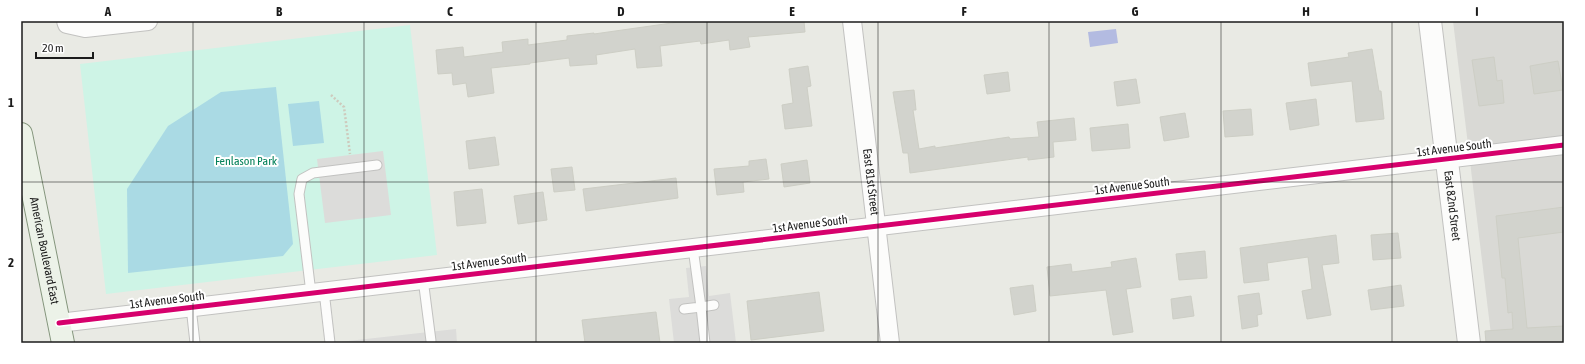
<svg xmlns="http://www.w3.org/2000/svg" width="1585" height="364" font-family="'Asap Condensed',sans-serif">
	<rect width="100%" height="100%" fill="#e9eae4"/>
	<!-- residential -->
	<path fill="#d9d9d5" d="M1453,21h111v322h-72z"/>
	<!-- park -->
	<path fill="#cef4e6" d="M410,25l27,230 -331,39 -26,-230z"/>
	<!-- pitch -->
	<g fill="#aadae4">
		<path d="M276,87l17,157 -10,12 -155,17 -1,-84 41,-63 53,-34z"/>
		<path d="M319,101l5,42 -31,3 -5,-42z"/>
	</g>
	<!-- parking -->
	<g fill="#dcdcda">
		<path d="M383,151l8,64 -66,8 -8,-64z"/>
		<path d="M706,266l3,30 21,-3 6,50h-62l-5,-44 20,-2 -3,-29z"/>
		<path d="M456,329l1,14h-127z"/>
	</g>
	<!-- water -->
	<path fill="#b3bbe1" d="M1116,29l2,14 -28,4 -2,-15z"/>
	<!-- building -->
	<g fill="#d2d3cd" stroke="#cdcec5">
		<path d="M686,21h118l1,11 -57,5 2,10 -20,3 -1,-10 -28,4 -1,-3 -40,5 2,20 -25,2 -2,-19 -39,6 1,9 -27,2 -1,-8 -39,5v1l-39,4 3,25 -26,4 -2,-14 -13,2 -1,-12 -14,1 -2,-24 27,-3 1,10 39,-5 -1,-10 26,-3v6l39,-5v-4l27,-3v1z"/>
		<path d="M1372,49l7,42h2l3,28 -28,3 -4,-41 -41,5 -3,-23 41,-6 -1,-4z"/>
		<path d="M1494,57l3,24 5,-1 2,23 -25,3 -7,-46z"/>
		<path d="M1558,61l5,29 -29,4 -4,-28z"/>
		<path d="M808,66l3,20 -4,1 5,39 -27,3 -3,-24 11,-2 -4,-34z"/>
		<path d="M1008,72l2,19 -23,3 -3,-19z"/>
		<path d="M1136,79l4,24 -23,3 -3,-24z"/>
		<path d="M914,90l2,20h-3l6,39 16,-3v2l74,-11 1,2 29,-2 -2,-15 37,-4 2,22 -23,2 1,15 -26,3v-3l-118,16 -2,-20h-5l-10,-61z"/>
		<path d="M1316,99l3,26 -29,5 -4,-27z"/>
		<path d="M1251,109l2,26 -28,2 -2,-26z"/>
		<path d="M1185,113l4,24 -25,4 -4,-24z"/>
		<path d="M1128,124l2,24 -38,3 -2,-23z"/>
		<path d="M495,137l4,28 -30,4 -3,-28z"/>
		<path d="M766,159l3,20 -26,3 1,10 -27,3 -3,-26 35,-3v-5z"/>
		<path d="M807,160l3,23 -26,4 -3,-23z"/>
		<path d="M572,167l3,23 -21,2 -3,-23z"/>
		<path d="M676,178l2,20 -92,13 -3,-22z"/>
		<path d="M482,189l4,34 -29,3 -3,-34z"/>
		<path d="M543,192l4,28 -29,4 -4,-28z"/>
		<path d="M1564,207v25l-46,6 9,90 37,-2v17h-78l-1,-12 28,-2 -1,-17 -4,1 -3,-35h-3l-6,-62z"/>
		<path d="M1398,233l3,25 -28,2 -2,-25z"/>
		<path d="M1336,235l3,28 -17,2 9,50 -24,4 -5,-28 10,-2 -4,-32 -41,6 2,17 -25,3 -4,-35z"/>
		<path d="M1205,251l2,27 -28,2 -3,-26z"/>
		<path d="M1136,258l5,29 -15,2 7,43 -20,3 -7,-45 -56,6 -3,-29 24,-3 1,8 40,-5 -1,-5z"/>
		<path d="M1033,285l3,26 -22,4 -4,-27z"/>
		<path d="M1401,285l3,21 -33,4 -3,-20z"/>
		<path d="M819,292l5,39 -73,9 -4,-39z"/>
		<path d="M1259,293l3,21 -5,1 1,11 -16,3 -4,-33z"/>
		<path d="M1191,296l3,20 -21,3 -2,-20z"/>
		<path d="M656,312l4,31h-75l-3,-23z"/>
	</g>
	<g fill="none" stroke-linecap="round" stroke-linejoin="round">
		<!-- service casing -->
		<g stroke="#c2c2c0" stroke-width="11">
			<g id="service">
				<path d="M423,279l8,62"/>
				<path d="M324,291l6,52"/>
				<path d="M311,293l-12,-99 3,-15 11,-6 64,-8"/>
				<path d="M191,307l4,36"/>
				<path d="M684,309l17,-2 -8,-59"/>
				<path d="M705,343l-4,-36 13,-2"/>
			</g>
		</g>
		<!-- minor casing -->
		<g stroke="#c2c2c0" stroke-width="20">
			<g id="minor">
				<path d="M66,21l1,3 18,4 63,-7"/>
				<path id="s1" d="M852,21l38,322"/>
				<path d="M59,323l1505,-178"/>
			</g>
		</g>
		<!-- tertiary casing -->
		<g stroke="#c2c2c0" stroke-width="24">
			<g id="tertiary">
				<path id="s2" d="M1430,21l39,322"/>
			</g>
		</g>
		<!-- secondary casing -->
		<g stroke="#84957c" stroke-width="24">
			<g id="secondary">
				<path id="s3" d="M21,134l42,209"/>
			</g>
		</g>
		<!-- path -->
		<path stroke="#cecabd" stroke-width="2.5" stroke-dasharray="2 2" stroke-linecap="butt" d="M331,95l13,12 6,47"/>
		<!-- service -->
		<use href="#service" stroke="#fcfcfb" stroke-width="9"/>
		<!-- minor -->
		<use href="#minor" stroke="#fcfcfb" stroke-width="18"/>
		<!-- tertiary -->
		<use href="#tertiary" stroke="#fcfcfb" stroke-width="22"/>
		<!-- secondary -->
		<use href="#secondary" stroke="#ecf2e8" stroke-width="22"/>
		<!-- cycleway casing -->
		<g stroke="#fff" stroke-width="8">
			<path id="cycleway" d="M59,323l1505,-178"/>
		</g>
		<!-- cycleway -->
		<use href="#cycleway" stroke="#d6006c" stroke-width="5"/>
	</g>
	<!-- grid -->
	<path fill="none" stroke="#1b1b1b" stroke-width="1" stroke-opacity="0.55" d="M193,21v322M364,21v322M536,21v322M707,21v322M878,21v322M1049,21v322M1221,21v322M1392,21v322M21,182h1543"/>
	<g text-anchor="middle" stroke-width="4" stroke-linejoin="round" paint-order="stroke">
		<!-- street labels -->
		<g font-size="12" fill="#1b1b1b" stroke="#fff">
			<text transform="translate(1454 148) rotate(-7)" y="4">1st Avenue South</text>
			<text dy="4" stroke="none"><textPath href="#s1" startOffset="162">East 81st Street</textPath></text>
			<text transform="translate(1132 186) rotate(-7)" y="4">1st Avenue South</text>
			<text dy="4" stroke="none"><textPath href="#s2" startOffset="186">East 82nd Street</textPath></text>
			<text transform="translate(810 224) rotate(-7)" y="4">1st Avenue South</text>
			<text dy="4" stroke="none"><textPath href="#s3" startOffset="119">American Boulevard East</textPath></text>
			<text transform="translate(489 262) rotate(-7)" y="4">1st Avenue South</text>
			<text transform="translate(167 300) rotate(-7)" y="4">1st Avenue South</text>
		</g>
		<!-- park labels -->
		<g font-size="12" fill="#038059" stroke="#fff">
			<text x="246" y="165">Fenlason Park</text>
		</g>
	</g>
	<!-- border -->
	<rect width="1585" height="364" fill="none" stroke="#ffffff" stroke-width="44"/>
	<!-- scale -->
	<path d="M36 52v6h57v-6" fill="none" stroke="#1b1b1b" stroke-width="2"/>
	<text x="42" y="52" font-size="12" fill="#1b1b1b" stroke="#ffffff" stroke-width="3" paint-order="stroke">20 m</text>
	<rect x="22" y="22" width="1541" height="320" fill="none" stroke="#1b1b1b" stroke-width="1.5"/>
	<g font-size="13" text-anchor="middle" font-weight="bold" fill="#1b1b1b">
		<text x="108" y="16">A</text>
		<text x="279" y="16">B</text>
		<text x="450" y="16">C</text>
		<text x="621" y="16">D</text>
		<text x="792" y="16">E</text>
		<text x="964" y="16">F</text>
		<text x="1135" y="16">G</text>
		<text x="1306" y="16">H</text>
		<text x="1477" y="16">I</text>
		<text x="11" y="107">1</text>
		<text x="11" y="267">2</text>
	</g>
</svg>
